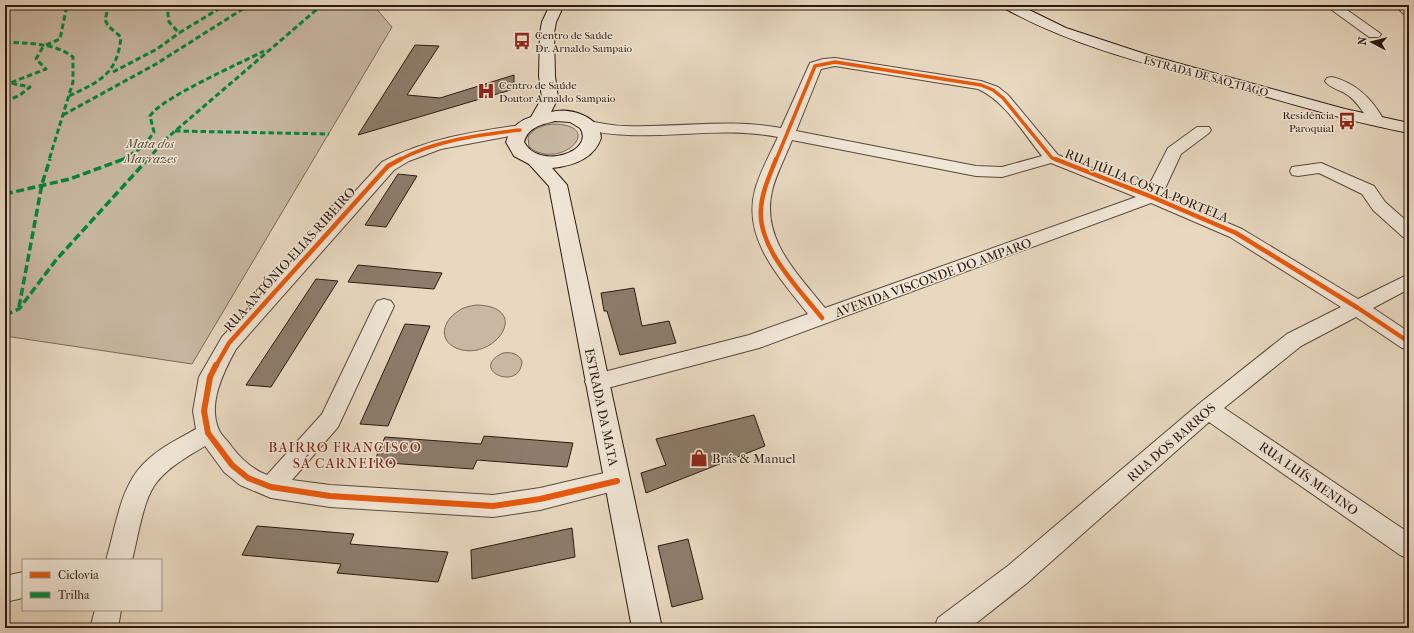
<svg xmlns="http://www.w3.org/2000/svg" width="1414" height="633" font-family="'IM FELL French Canon',serif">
	<rect width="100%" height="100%" fill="#e8d8c0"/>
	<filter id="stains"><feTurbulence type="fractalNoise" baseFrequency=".005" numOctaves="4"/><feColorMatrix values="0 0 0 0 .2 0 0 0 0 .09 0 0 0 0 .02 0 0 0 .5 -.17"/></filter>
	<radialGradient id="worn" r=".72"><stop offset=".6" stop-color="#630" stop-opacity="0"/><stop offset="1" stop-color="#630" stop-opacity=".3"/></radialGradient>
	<!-- green -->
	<g fill="#c8b8a2" stroke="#7a6858">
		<path d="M5,5h368l19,22 -200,337 -187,-28z"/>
		<path d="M553,124c55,1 7,48 -24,23l-1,-10c6,-9 14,-12 25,-13z"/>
		<path d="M477,305c57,2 16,59 -21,43 -18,-8 -13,-27 1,-36 6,-5 13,-6 20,-7z"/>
		<path d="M503,353c8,-1 15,0 19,8 -1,32 -55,9 -19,-8z"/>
	</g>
	<!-- building -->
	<g fill="#8d7c6b" stroke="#2b190f">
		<path d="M415,45l24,1 -32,49 33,3 74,-23v14l-156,46z"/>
		<path d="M398,174l19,2 -31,51 -21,-2z"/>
		<path d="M358,265l62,6 22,2 -8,16 -86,-7z"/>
		<path d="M316,279l22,2 -67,106 -25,-2z"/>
		<path d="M634,288l8,38 27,-5 7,22 -56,12 -13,-44h-3l-3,-18z"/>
		<path d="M405,324l25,2 -42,100 -28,-2z"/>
		<path d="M754,415l11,31 -119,47 -5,-20 25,-8 -10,-26z"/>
		<path d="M484,436l89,7 -6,24 -90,-7 -4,9 -99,-7 11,-25 96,7z"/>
		<path d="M257,526l97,8 -4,10 98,8 -10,30 -101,-9 4,-9 -99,-9z"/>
		<path d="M572,528l3,29 -103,22 -1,-29z"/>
		<path d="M688,539l15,60 -31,8 -14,-61z"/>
	</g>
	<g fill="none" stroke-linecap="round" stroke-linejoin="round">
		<!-- minor casing -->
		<g stroke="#5a493b" stroke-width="2">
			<g id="minor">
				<path d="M700,5h14l-6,4 -7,-1z"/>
				<path d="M1325,5h15l41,29 -2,3h-10z"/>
				<path d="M1394,5h15v10l-5,-1z"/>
				<path d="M835,58l146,23 17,6 10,8 50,60 89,34 21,-41 29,-21h12l2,3 -2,3 -28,21 -19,41 80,34 116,70 51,-25v15l-36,19 36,24v18l-7,-2 -46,-31 -55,29 -77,62 185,125v26l-9,-4 -191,-133 -182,161 -57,45h-36l4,-10 71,-53 191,-162 87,-69 54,-27 -111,-70 -79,-34 -392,145 -163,43 -8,-3 -3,-6 3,-6 161,-41 59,-21c-28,-36 -66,-75 -53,-124 5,-18 15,-36 23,-53 -65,-13 -131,8 -195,-8l-2,-3 2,-3 6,-2c12,2 24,5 36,5 53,2 103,-8 156,2l29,-65 13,-4zM835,66l143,23c26,11 46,45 64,67l-40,11 -26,-1 -180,-35 25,-62zM792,140l184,36 26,1 49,-14 85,34 -311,111c-28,-35 -64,-69 -53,-117 4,-17 14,-35 20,-51z"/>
				<path d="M1332,77c25,6 41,23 53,45l-3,3h-10c-8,-11 -13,-21 -23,-29 -7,-6 -20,-8 -24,-15l2,-3z"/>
				<path d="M520,125l6,2 2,3 -2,3 -85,16 -32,12 -15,9 -158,179c-12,22 -29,55 -17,81 2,5 9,11 13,17 9,12 20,22 35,28l55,-61 52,-108 3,-5 7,-2 7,2 3,5 -56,121 -46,53 38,5 163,10 47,-7 77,-18 8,4 4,7 -4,7 -85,22 -47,7 -163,-10 -59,-9 -31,-13 -16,-13 -19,-26c-18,11 -39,22 -51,40 -12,19 -16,52 -22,74h-26c9,-29 13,-66 32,-90 15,-19 38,-30 58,-41l-3,-18 6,-34 23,-40 160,-175c43,-23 90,-30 138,-37z"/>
				<path d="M1321,163l53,23 11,16 24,21v16l-6,-2 -30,-27 -11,-16 -43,-21 -21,3 -6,-1 -2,-4 2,-4z"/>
				<path d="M23,572v26l-18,4v-26z"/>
				<path d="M95,610h26l-3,18h-28z"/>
			</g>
		</g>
		<!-- secondary casing -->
		<g stroke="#2b190f" stroke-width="2">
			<g id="secondary">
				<path d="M550,5h12l1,2 -7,15 -2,11 1,43 3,22 -7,14c19,-5 49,4 50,26 -7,21 -29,28 -49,30l15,17 95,443h-30l-83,-442 -20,-22 -15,-8 -8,-14c4,-13 12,-21 25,-25l11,-19 -3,-22 1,-43 2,-11zM555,121l15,1 10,6c16,23 -41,43 -56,14 4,-15 17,-17 31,-21z"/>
				<path d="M1002,5h17l47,23 82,27 197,54 64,14v10c-64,-12 -125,-32 -188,-49 -75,-20 -148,-38 -217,-76z"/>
			</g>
		</g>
		<!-- minor -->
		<use href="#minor" fill="#f0e6d6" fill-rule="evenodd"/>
		<!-- secondary -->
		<use href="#secondary" fill="#f0e6d6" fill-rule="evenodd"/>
		<!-- quiet-far1 -->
		<g stroke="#00873e" stroke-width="3" stroke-dasharray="5.5 3" stroke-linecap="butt">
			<path d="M124,5v2l9,1 10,-3"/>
			<path d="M170,5l-3,2 2,15 10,11 46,-28"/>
			<path d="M5,9l1,-4"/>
			<path d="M5,42c24,2 48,0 68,15v25l-24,78"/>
			<path d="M46,45l14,-6 7,-34"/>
			<path d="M113,72l44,-23 22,-16"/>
			<path d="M69,96c31,-15 48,-21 52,-59l-12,-10 -4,-7 3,-12 -5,-3"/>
			<path d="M5,102l15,-7 10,-8 -20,-4 36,-14 -10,-10 8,-14"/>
			<path d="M63,115l93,-51 93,-59"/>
			<path d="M175,131l154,3"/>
			<path d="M122,160l22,-14 10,-14 -4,-16c11,-18 91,-53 114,-65"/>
			<path d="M147,160l20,-22 155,-133"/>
		</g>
		<!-- quiet -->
		<g stroke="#00873e" stroke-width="3.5" stroke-dasharray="8 3.5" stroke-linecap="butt">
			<path d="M5,194l65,-15 54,-20"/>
			<path d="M19,307l23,-123 8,-25"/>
			<path d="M5,315l14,-6 37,-49 92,-101"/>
		</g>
		<!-- cycleway-far2 casing -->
		<g stroke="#f0e6d6" stroke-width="5.5">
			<g id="cycleway-far2">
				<path d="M399,160c36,-20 80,-25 121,-30"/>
				<path d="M776,160l39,-94 20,-4 146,23 12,5 10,8 49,60 5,2"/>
			</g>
		</g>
		<!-- cycleway-far1 casing -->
		<g stroke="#f0e6d6" stroke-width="7">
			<g id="cycleway-far1">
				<path d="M776,159c-6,16 -14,32 -15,49 -4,40 38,81 61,110"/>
				<path d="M1055,159l97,38 84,36 122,75 51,34"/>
				<path d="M216,366l13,-23 159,-177 13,-7"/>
			</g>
		</g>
		<!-- cycleway casing -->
		<g stroke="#f0e6d6" stroke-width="8">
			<path id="cycleway" d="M216,365l-6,12 -6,34 4,22 24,32 16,13 23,9 59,9 163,10 47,-7 77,-18"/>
		</g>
		<!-- cycleway-far2 -->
		<use href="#cycleway-far2" stroke="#e8590c" stroke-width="3.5"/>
		<!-- cycleway-far1 -->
		<use href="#cycleway-far1" stroke="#e8590c" stroke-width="4.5"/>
		<!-- cycleway -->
		<use href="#cycleway" stroke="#e8590c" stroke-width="6"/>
	</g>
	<!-- icons -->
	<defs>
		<g id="bus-bare" transform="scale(1.38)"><path d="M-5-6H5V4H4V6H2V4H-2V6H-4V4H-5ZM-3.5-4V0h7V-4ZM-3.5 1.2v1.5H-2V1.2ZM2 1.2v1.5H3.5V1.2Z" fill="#8f2418" stroke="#f0e6d6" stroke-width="2.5" paint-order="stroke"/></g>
		<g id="hospital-bare" transform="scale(1.38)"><path d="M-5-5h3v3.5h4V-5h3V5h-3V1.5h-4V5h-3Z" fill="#8f2418" stroke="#f0e6d6" stroke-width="2.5" paint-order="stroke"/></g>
		<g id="shop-bare" transform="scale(1.38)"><path d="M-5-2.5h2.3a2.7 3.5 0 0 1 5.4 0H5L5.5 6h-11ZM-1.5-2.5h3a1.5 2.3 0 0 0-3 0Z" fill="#8f2418" stroke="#f0e6d6" stroke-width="2.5" paint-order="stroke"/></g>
	</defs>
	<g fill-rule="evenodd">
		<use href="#bus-bare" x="522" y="41"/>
		<use href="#hospital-bare" x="486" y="91"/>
		<use href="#bus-bare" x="1347" y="121"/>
		<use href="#shop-bare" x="699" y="458"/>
	</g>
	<g text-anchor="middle" stroke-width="3" stroke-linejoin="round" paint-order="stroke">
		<!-- far-poi labels -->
		<g font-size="11" fill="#2b190f" stroke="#f0e6d6" text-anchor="start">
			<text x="535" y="39">Centro de Saúde<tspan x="535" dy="13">Dr. Arnaldo Sampaio</tspan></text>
			<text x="499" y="89">Centro de Saúde<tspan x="499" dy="13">Doutor Arnaldo Sampaio</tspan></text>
			<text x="1334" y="119" text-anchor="end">Residência<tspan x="1334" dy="13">Paroquial</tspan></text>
		</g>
		<!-- far-street labels -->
		<g font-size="11" fill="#2b190f" stroke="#f0e6d6">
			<text transform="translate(1206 76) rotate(15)" y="4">ESTRADA DE SÃO TIAGO</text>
		</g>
		<!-- park labels -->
		<g font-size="13" font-style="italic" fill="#5a493b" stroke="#f0e6d6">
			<text x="150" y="148">Mata dos<tspan x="150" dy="15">Marrazes</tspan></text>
		</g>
		<!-- street labels -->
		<g font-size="13" fill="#2b190f" stroke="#f0e6d6">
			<text transform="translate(1147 185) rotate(22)" y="5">RUA JÚLIA COSTA PORTELA</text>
			<text transform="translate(289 259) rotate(-48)" y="5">RUA ANTÓNIO ELIAS RIBEIRO</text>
			<text transform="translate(933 277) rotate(-20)" y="5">AVENIDA VISCONDE DO AMPARO</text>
			<text transform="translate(602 407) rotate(78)" y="5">ESTRADA DA MATA</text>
			<text transform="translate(1171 442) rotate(-41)" y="5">RUA DOS BARROS</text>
			<text transform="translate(1309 478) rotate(35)" y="5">RUA LUÍS MENINO</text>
		</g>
		<!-- poi labels -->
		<g font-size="13" fill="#2b190f" stroke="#f0e6d6" text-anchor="start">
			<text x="712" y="463">Brás &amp; Manuel</text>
		</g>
		<!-- neighbourhood labels -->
		<g font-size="14" letter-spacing="1" fill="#7a1f14" stroke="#f0e6d6">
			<text x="345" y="452">BAIRRO FRANCISCO<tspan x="345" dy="16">SÁ CARNEIRO</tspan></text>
		</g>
	</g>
	<!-- margin -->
	<rect width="1414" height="633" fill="none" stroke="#e8d8c0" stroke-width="20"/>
	<rect x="6" y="6" width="1402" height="621" fill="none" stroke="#2b190f" stroke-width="2"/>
	<rect x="10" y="10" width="1394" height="613" fill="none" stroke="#2b190f"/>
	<!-- legend -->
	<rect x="22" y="559" width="140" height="52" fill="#f0e6d6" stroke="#a19486"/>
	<rect x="30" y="572" width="20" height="6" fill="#e8590c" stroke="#a19486"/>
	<text x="58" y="579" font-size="12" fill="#2b190f">Ciclovia</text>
	<rect x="30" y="592" width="20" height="6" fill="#00873e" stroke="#a19486"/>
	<text x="58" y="599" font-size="12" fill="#2b190f">Trilha</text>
	<!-- north arrow -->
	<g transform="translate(1372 42) rotate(277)" stroke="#f0e6d6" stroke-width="3" paint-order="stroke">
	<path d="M0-3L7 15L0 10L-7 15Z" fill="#2b190f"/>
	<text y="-6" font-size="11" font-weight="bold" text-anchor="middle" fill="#2b190f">N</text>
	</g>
	<rect width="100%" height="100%" filter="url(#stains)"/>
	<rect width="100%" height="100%" fill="url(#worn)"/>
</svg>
